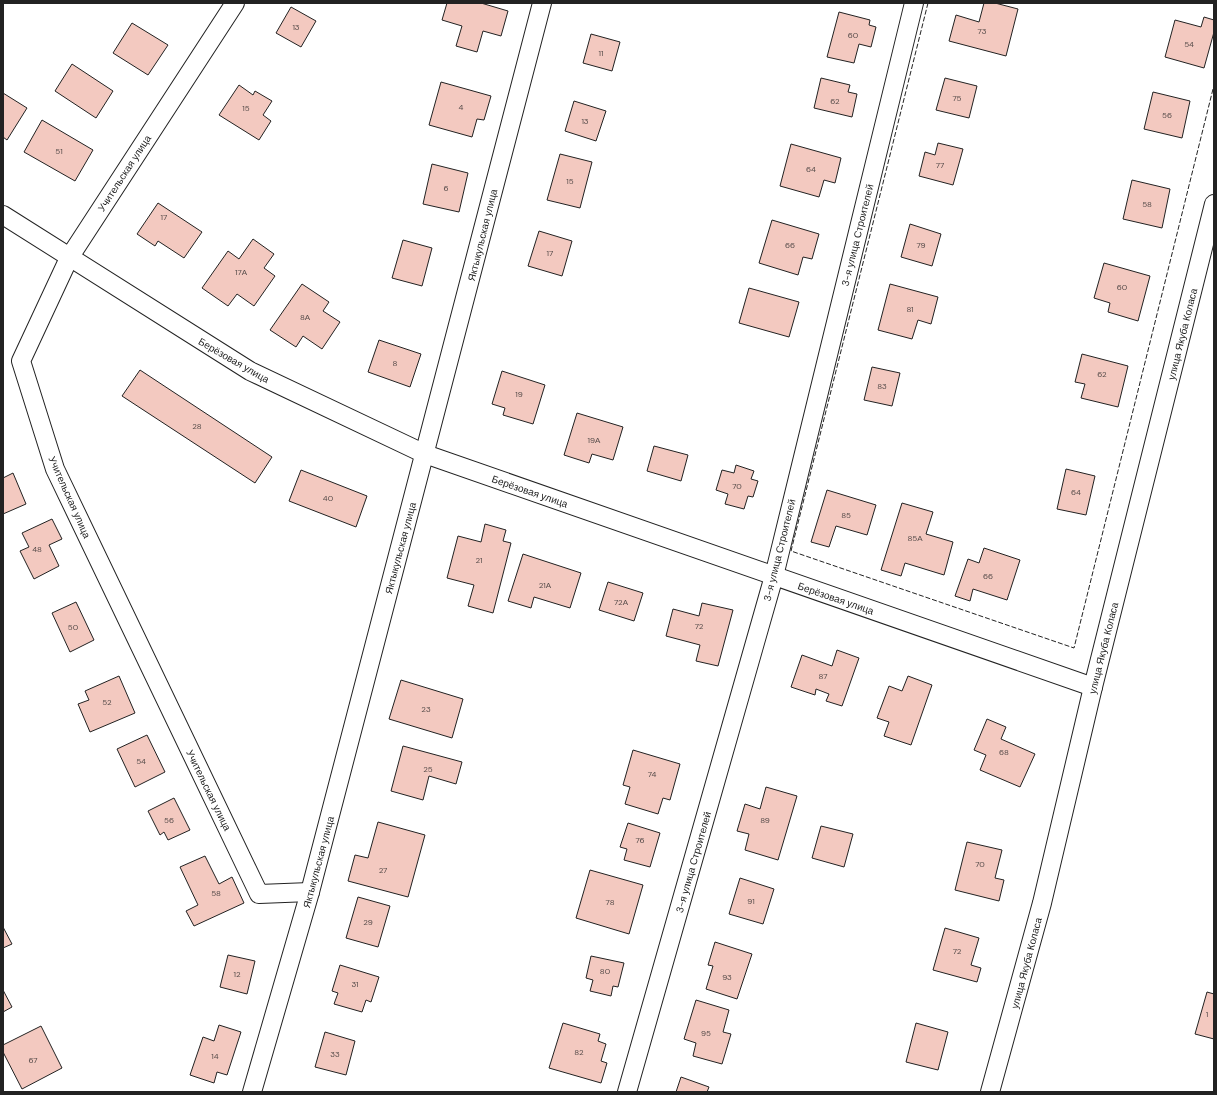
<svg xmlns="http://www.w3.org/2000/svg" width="1217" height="1095" font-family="'DM Sans',sans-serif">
	<rect width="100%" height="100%" fill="#fff"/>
	<!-- building -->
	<g fill="#f3c9c0" stroke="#222">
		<path d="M447,3h34l27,8 -7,25 -18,-5 -6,21 -21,-6 6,-20 -20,-6z"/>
		<path d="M984,3h11l23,6 -12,47 -57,-15 7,-26 23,7z"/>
		<path d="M291,7l25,14 -15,26 -25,-14z"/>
		<path d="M839,12l31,8 -1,5 7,2 -5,20 -12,-3 -5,19 -27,-6z"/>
		<path d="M1204,17l10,3v12l-10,36 -39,-11 10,-37 26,7z"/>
		<path d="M132,23l36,22 -20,30 -35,-22z"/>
		<path d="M591,34l29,8 -8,29 -29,-8z"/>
		<path d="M72,64l41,27 -17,27 -41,-27z"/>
		<path d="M821,78l29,7 -2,7 9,2 -5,23 -38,-9z"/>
		<path d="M945,78l32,8 -8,32 -33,-8z"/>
		<path d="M441,82l50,14 -7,24 -7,-1 -5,18 -43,-12z"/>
		<path d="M239,85l14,10 2,-4 17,10 -9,14 8,6 -12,19 -40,-25z"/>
		<path d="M1153,92l37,9 -8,37 -38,-9z"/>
		<path d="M3,93l24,15 -20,32 -4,-3z"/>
		<path d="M574,101l32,10 -10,30 -31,-10z"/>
		<path d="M42,120l51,30 -18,31 -51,-29z"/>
		<path d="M938,143l25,6 -10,36 -34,-9 6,-24 10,3z"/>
		<path d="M791,144l50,14 -6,25 -11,-3 -5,17 -39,-11z"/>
		<path d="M560,154l32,8 -12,46 -33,-8z"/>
		<path d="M432,164l36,9 -9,39 -36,-8z"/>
		<path d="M1132,180l38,9 -8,39 -39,-9z"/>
		<path d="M158,203l44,29 -18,26 -26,-17 -3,5 -18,-12z"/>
		<path d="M772,220l47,14 -7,25 -9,-2 -5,18 -39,-12z"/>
		<path d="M910,224l31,10 -9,32 -31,-9z"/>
		<path d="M539,231l33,10 -10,35 -34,-10z"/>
		<path d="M253,239l21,15 -10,14 11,8 -21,30 -17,-12 -9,12 -26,-18 26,-37 11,8z"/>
		<path d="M403,240l29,8 -10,38 -30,-8z"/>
		<path d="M1104,263l46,13 -12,45 -30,-9 2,-9 -16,-5z"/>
		<path d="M302,284l27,18 -6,9 17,11 -18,27 -19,-13 -7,11 -26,-17z"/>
		<path d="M890,284l48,13 -7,27 -13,-4 -6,19 -34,-9z"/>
		<path d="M749,288l50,14 -10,35 -50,-14z"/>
		<path d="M379,340l42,14 -11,33 -42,-15z"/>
		<path d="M1082,354l46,12 -10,41 -37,-9 4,-14 -10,-2z"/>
		<path d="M872,367l28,6 -8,33 -28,-6z"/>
		<path d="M140,370l132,87 -17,26 -133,-87z"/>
		<path d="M502,371l43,14 -12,39 -30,-9 2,-7 -13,-4z"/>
		<path d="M577,413l46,14 -10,33 -21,-6 -3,9 -25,-8z"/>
		<path d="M654,446l34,9 -7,26 -34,-10z"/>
		<path d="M736,465l18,6 -3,8 7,2 -5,16 -5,-1 -4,13 -19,-5 3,-10 -12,-4 6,-20 12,3z"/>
		<path d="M1066,469l29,7 -9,39 -29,-6z"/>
		<path d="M301,470l66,26 -11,31 -67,-26z"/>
		<path d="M13,473l13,31 -23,10v-36z"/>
		<path d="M827,490l49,15 -9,30 -31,-9 -7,21 -18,-5z"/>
		<path d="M902,503l31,9 -7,22 27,8 -9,33 -39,-12 -4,13 -20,-6z"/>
		<path d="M52,519l10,20 -13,6 10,21 -25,13 -14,-28 9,-4 -7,-14z"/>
		<path d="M485,524l21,6 -3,11 8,2 -18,70 -25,-7 6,-21 -27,-7 11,-42 23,6z"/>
		<path d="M984,548l36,12 -13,40 -34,-11 -3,12 -15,-5 13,-37 11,4z"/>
		<path d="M523,554l58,19 -11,35 -36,-11 -3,11 -23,-7z"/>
		<path d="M608,582l35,11 -9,28 -35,-11z"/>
		<path d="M76,602l18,38 -24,12 -18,-39z"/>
		<path d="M702,603l31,7 -15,56 -22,-5 4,-16 -34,-9 7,-27 26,7z"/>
		<path d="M837,650l22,8 -17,48 -16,-5 3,-7 -13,-5 -1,6 -24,-8 11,-32 30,11z"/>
		<path d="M119,676l16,37 -45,19 -12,-28 11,-4 -4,-9z"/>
		<path d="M908,676l24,9 -21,60 -27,-9 5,-14 -12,-4 12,-32 13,5z"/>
		<path d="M401,680l62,19 -11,39 -63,-19z"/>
		<path d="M987,719l19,8 -5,12 34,15 -15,33 -40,-17 6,-15 -12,-5z"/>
		<path d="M147,735l18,37 -30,15 -18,-38z"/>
		<path d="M403,746l59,16 -6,22 -27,-8 -6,24 -32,-9z"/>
		<path d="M633,750l47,14 -10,36 -7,-2 -5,16 -33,-10 5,-17 -7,-2z"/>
		<path d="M766,787l31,9 -19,64 -33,-10 4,-16 -12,-3 8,-27 15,5z"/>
		<path d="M174,798l16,32 -22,10 -4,-8 -4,3 -12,-24z"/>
		<path d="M378,822l47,13 -17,62 -60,-16 7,-26 13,3z"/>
		<path d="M628,823l32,10 -10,34 -26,-7 3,-11 -7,-2z"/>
		<path d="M821,826l32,8 -9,33 -32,-9z"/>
		<path d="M967,842l35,8 -7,28 9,2 -5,21 -44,-11z"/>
		<path d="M205,856l14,28 13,-7 12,26 -50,23 -8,-15 12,-6 -18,-38z"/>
		<path d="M590,870l53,15 -14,49 -53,-16z"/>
		<path d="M740,878l34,11 -11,35 -34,-10z"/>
		<path d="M358,897l32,9 -12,41 -32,-9z"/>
		<path d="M3,927l9,17 -9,4z"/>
		<path d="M945,928l34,10 -8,27 10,3 -4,14 -44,-12z"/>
		<path d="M715,942l37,12 -15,45 -31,-10 7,-23 -5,-1z"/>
		<path d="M228,955l27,6 -8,33 -27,-7z"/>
		<path d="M591,956l33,7 -6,24 -5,-1 -2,10 -21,-5 3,-11 -7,-2z"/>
		<path d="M340,965l39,12 -8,25 -5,-2 -4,12 -28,-8 4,-11 -6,-2z"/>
		<path d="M3,990l9,17 -9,5z"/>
		<path d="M1207,992l7,2v45l-19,-5z"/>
		<path d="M696,1000l33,10 -6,22 8,2 -9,30 -29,-8 3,-13 -12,-4z"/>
		<path d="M563,1023l37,11 -2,7 8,3 -5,17 6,2 -6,20 -52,-15z"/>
		<path d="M916,1023l32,9 -10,38 -32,-8z"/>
		<path d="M219,1025l22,7 -14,43 -10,-3 -3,11 -24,-8 13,-38 11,4z"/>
		<path d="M41,1026l21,42 -40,21 -19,-37v-7z"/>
		<path d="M325,1032l30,9 -9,34 -31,-8z"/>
		<path d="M681,1077l28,10 -2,5h-31z"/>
	</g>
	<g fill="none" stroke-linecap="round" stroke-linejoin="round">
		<!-- minor casing -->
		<g stroke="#222" stroke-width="20">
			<g id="minor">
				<path d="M235,3l-166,255 -48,103 34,108 204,425 51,-2"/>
				<path d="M3,215l247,156 175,83 668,233"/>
				<path d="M252,1092l58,-200 232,-889"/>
				<path d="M627,1092l147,-516 140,-573"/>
				<path d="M990,1092l52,-189 51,-216 121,-483"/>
			</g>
		</g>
		<!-- minor -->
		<use href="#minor" stroke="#fff" stroke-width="18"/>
		<!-- fence -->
		<path stroke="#222" stroke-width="1" stroke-dasharray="5 2" stroke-linecap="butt" d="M928,3l-137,548 283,97 140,-563"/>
	</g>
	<g text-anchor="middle" stroke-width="3" stroke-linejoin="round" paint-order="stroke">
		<!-- number labels -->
		<g font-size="8" fill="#564c4a">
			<text x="296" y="30">13</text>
			<text x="982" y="34">73</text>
			<text x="853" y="38">60</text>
			<text x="1189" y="47">54</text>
			<text x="601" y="56">11</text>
			<text x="957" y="101">75</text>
			<text x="835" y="104">62</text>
			<text x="461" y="110">4</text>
			<text x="246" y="111">15</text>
			<text x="1167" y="118">56</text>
			<text x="585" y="124">13</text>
			<text x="59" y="154">51</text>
			<text x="940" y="168">77</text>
			<text x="811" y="172">64</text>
			<text x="570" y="184">15</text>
			<text x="446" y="191">6</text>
			<text x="1147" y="207">58</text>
			<text x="164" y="220">17</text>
			<text x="790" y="248">66</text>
			<text x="921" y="248">79</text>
			<text x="550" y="256">17</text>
			<text x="241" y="275">17А</text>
			<text x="1122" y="290">60</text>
			<text x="910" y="312">81</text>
			<text x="305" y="320">8А</text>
			<text x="395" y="366">8</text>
			<text x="1102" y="377">62</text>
			<text x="882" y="389">83</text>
			<text x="519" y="397">19</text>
			<text x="197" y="429">28</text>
			<text x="594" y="443">19А</text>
			<text x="737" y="489">70</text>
			<text x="1076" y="495">64</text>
			<text x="328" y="501">40</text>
			<text x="846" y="518">85</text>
			<text x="915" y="541">85А</text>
			<text x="37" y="552">48</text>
			<text x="479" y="563">21</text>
			<text x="988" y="579">66</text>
			<text x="545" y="588">21А</text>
			<text x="621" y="605">72А</text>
			<text x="699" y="629">72</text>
			<text x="73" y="630">50</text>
			<text x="823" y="679">87</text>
			<text x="107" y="705">52</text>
			<text x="426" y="712">23</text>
			<text x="1004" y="755">68</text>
			<text x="141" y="764">54</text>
			<text x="428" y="772">25</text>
			<text x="652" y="777">74</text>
			<text x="169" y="823">56</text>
			<text x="765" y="823">89</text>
			<text x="640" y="843">76</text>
			<text x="980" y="867">70</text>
			<text x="383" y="873">27</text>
			<text x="216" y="896">58</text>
			<text x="751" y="904">91</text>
			<text x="610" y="905">78</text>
			<text x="368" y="925">29</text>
			<text x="957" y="954">72</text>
			<text x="605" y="974">80</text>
			<text x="237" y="977">12</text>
			<text x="727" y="980">93</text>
			<text x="355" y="987">31</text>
			<text x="1207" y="1017">1</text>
			<text x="706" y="1036">95</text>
			<text x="579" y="1055">82</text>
			<text x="335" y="1057">33</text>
			<text x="215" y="1059">14</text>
			<text x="33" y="1063">67</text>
		</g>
		<!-- street labels -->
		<g font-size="10" fill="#222" stroke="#fff">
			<text transform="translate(124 173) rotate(-57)" y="4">Учительская улица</text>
			<text transform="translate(482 235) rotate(-76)" y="4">Яктыкульская улица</text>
			<text transform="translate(857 235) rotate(-76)" y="4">3-я улица Строителей</text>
			<text transform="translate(1182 334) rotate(-76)" y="4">улица Якуба Коласа</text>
			<text transform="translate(234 360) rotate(30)" y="4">Берёзовая улица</text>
			<text transform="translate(530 491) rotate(19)" y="4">Берёзовая улица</text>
			<text transform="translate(70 497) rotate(66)" y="4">Учительская улица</text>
			<text transform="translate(400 548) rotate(-75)" y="4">Яктыкульская улица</text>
			<text transform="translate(779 550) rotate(-76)" y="4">3-я улица Строителей</text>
			<text transform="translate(836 598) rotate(19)" y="4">Берёзовая улица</text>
			<text transform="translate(1103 648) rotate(-76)" y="4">улица Якуба Коласа</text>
			<text transform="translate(209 790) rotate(64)" y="4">Учительская улица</text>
			<text transform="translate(318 862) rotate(-75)" y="4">Яктыкульская улица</text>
			<text transform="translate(693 862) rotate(-74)" y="4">3-я улица Строителей</text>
			<text transform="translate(1026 963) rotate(-75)" y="4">улица Якуба Коласа</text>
		</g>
	</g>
	<!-- border -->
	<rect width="1217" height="1095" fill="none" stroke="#222222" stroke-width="8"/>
</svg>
